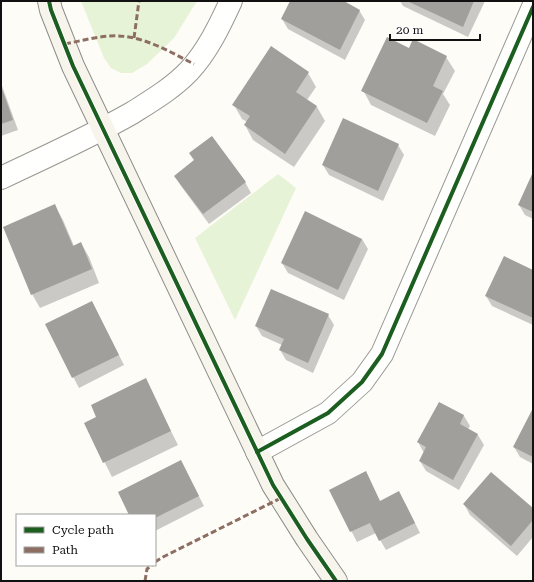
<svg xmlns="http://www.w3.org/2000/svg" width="534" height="582" font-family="'Roboto Serif',serif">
	<rect width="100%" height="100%" fill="#fdfcf7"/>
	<!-- green -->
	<g fill="#e7f3d7">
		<path d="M81,1h116l-23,37 -27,26 -15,9h-11l-10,-5 -7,-10z"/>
		<path d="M278,174l18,14 -61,132 -40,-82z"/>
	</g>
	<!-- shadow -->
	<g fill="#0003">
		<path d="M291,1h50l18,9 6,10 -20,40 -57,-31 -6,-10z"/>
		<path d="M400,1h85l-17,36 -65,-31z"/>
		<path d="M446,57l9,14 -12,23 7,11 -15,31 -64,-31 -8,-15z"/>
		<path d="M308,73l8,14 -9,13 10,7 8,14 -31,46 -41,-27 -8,-15 2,-3 -5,-3 -8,-14z"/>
		<path d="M1,83l17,47 -17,6z"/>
		<path d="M398,145l6,10 -21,46 -54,-26 -6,-10z"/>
		<path d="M533,175v44l-8,-4 -6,-10z"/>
		<path d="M175,176l70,6 6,11 -42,31 -28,-38z"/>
		<path d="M55,206l8,14 11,26 7,-3 8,14 10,26 -59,25 -8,-14z"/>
		<path d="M362,239l6,10 -24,51 -56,-27 -6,-10z"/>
		<path d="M533,271v54l-41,-19 -6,-10z"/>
		<path d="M97,312l27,53 -45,23 -33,-63z"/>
		<path d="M328,315l6,10 -21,48 -27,-13 -6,-10 2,-5 -20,-9 -6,-10z"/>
		<path d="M145,380l33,65 -66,32 -27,-54 13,-6z"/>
		<path d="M439,403l25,13 6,10 -2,3 10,6 6,10 -25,45 -33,-19 -6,-10 4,-8 -6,-11z"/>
		<path d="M533,410v54l-13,-7 -6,-10z"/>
		<path d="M186,471l18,35 -49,25v-16h-24z"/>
		<path d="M371,483l9,19 25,1 15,30 -34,17 -10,-17 -19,9 -27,-52z"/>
		<path d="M464,504l69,6v27l-16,19 -47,-41z"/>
	</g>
	<!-- building -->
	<g fill="#a19f9c">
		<path d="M290,1h54l16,9 -20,40 -59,-31z"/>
		<path d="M407,1h67l-11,26z"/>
		<path d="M387,37l22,11 4,-9 34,17 -14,30 10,5 -16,32 -66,-32z"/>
		<path d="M271,46l38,26 -13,20 21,14 -32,48 -41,-29 6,-9 -18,-11z"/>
		<path d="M1,86l12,34 -12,4z"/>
		<path d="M343,118l56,26 -21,47 -56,-26z"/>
		<path d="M212,136l34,46 -43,32 -29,-38 20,-16 -5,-7z"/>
		<path d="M533,172v40l-15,-7z"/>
		<path d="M55,204l18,42 8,-4 11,27 -61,26 -28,-68z"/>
		<path d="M305,211l57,28 -24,51 -57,-27z"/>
		<path d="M504,256l29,14v48l-48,-22z"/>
		<path d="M271,289l58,25 -21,49 -29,-13 5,-11 -29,-13z"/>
		<path d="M92,301l27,54 -47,23 -27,-54z"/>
		<path d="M146,378l25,53 -68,32 -19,-40 12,-6 -5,-12z"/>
		<path d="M439,402l25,13 -4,9 18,10 -25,46 -34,-19 7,-14 -9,-5z"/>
		<path d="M533,408v49l-20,-10z"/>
		<path d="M181,460l18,36 -44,22v-3h-26l-11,-23z"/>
		<path d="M366,471l14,30 19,-10 16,32 -36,18 -9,-18 -20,9 -21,-42z"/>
		<path d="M491,472l42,36v12l-22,26 -48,-42z"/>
	</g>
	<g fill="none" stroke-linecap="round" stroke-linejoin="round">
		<!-- street casing -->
		<g stroke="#979795" stroke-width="24">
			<g id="street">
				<path d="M1,178c44,-21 89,-41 131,-65 19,-12 41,-25 57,-42 18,-19 31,-46 42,-70"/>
				<path d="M257,452l71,-39 34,-31 20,-28 151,-347"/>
			</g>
		</g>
		<!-- secondary casing -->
		<g stroke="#8e8d8b" stroke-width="24">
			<path id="secondary" d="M49,1l2,9 22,56 200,419 34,54 29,42"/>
		</g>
		<!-- street -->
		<use href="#street" stroke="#fffffe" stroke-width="22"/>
		<!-- secondary -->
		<use href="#secondary" stroke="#f6f4eb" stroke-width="22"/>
		<!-- quiet -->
		<g stroke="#8d6e63" stroke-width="3" stroke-dasharray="6 3" stroke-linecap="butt">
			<path d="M134,38l5,-37"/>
			<path d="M65,44c15,-3 30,-7 45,-8 31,-2 58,15 84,28"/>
			<path d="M155,562l8,-5 118,-59"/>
			<path d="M145,581l2,-12 5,-4"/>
		</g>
		<!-- cycleway casing -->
		<g stroke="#fff" stroke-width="6">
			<g id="cycleway">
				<path d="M49,1l2,9 22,56 200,419 34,54 29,42"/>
				<path d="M257,452l71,-39 34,-31 20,-28 151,-347"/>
			</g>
		</g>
		<!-- cycleway -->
		<use href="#cycleway" stroke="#1b5e20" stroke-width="4"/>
	</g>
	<!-- border -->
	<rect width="534" height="582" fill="none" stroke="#111111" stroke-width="4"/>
	<!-- legend -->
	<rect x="16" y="514" width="140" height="52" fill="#ffffff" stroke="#a0a0a0"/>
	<rect x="24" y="527" width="20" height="6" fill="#1b5e20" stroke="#a0a0a0"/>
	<text x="52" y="534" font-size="12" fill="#111111">Cycle path</text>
	<rect x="24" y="547" width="20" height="6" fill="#8d6e63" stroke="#a0a0a0"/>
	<text x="52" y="554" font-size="12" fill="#111111">Path</text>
	<!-- scale -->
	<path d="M390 34v6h90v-6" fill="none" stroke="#111111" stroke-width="2"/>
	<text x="396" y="34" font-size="12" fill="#111111" stroke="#ffffff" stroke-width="3" paint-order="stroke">20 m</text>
</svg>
